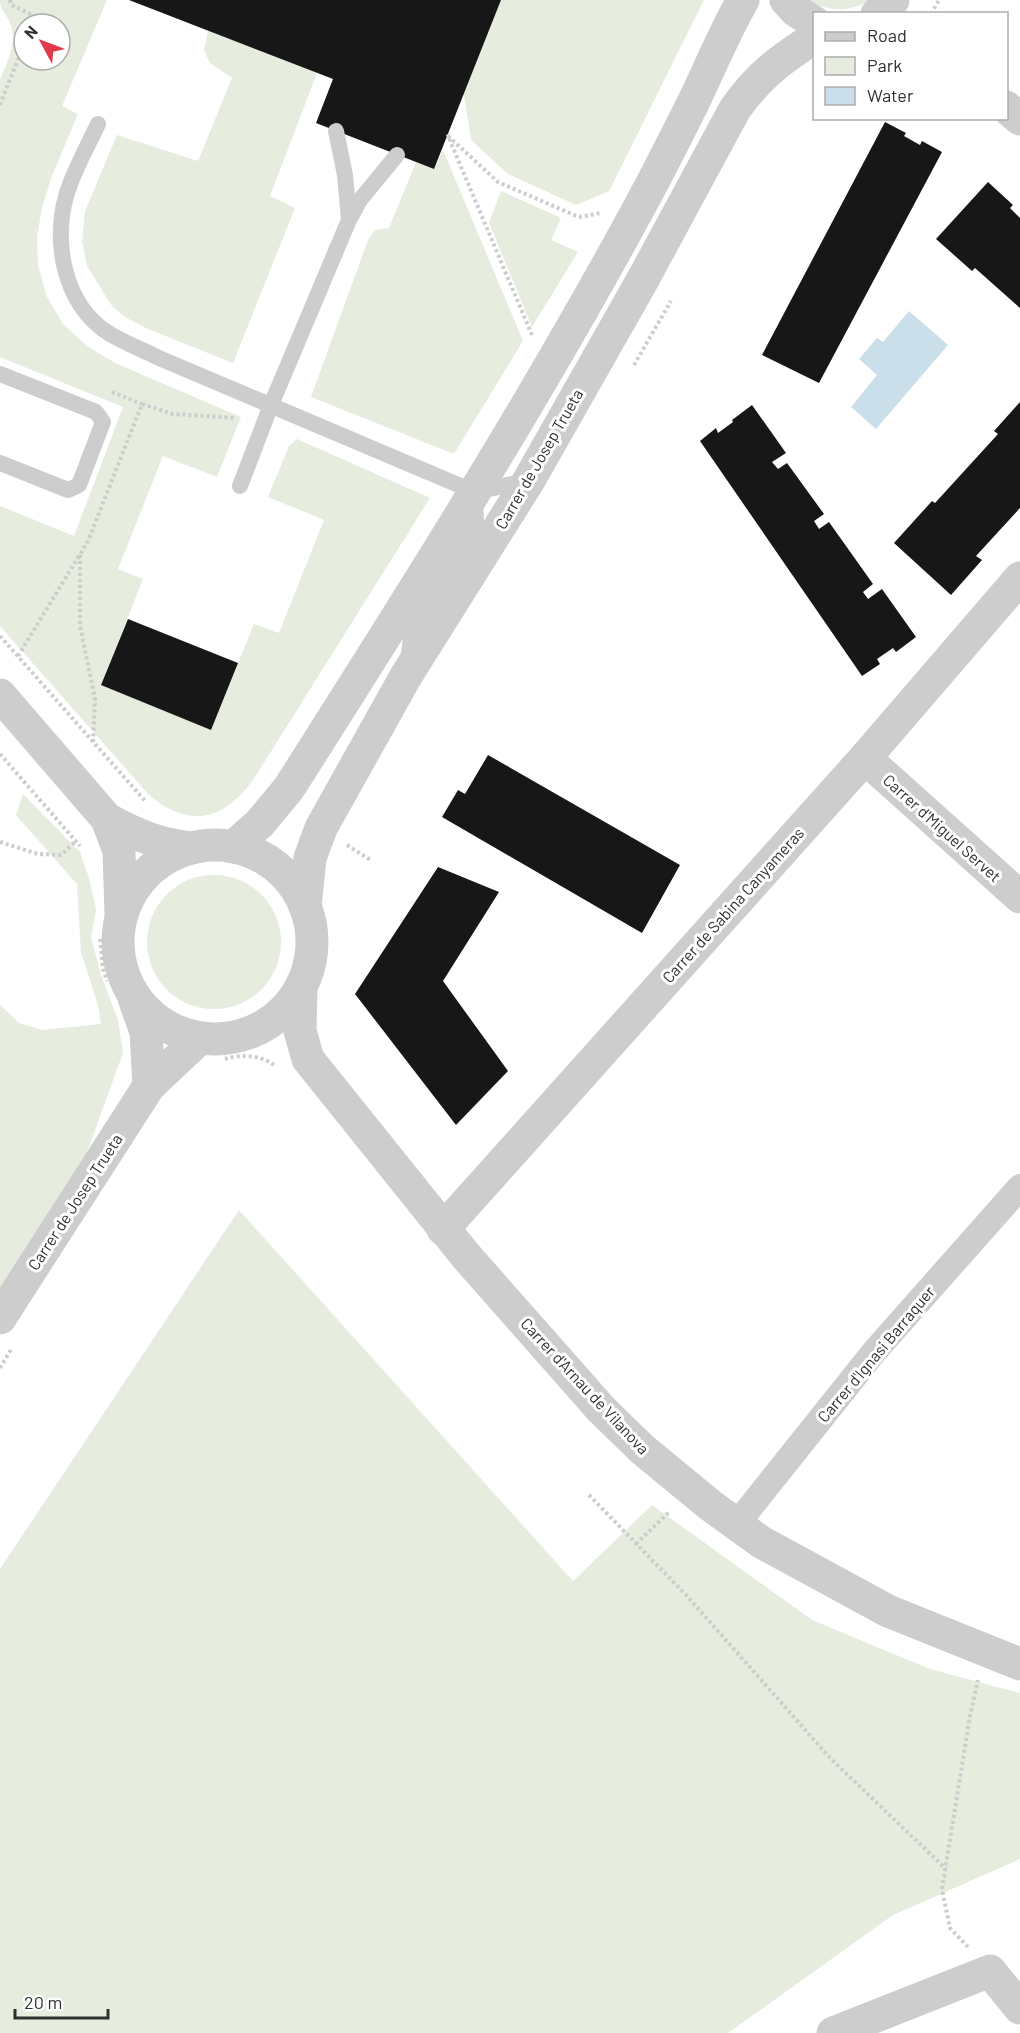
<svg xmlns="http://www.w3.org/2000/svg" width="1020" height="2033" font-family="Barlow,sans-serif">
	<rect width="100%" height="100%" fill="#fff"/>
	<!-- green -->
	<g fill="#e6ecde" fill-rule="evenodd">
		<path d="M0,0h107l-45,106 16,8 -27,64 -9,30 -5,29 1,28 9,32 16,27 24,22 28,17 126,54 -24,60 -54,-21 -45,113 25,10 -42,106 110,44 43,-105 25,9 45,-113 -56,-23 21,-51 8,-7 133,59 -175,279c-30,43 -64,53 -106,18l-149,-169v-120l74,30 49,-129 -123,-50v-277c7,-18 19,-40 9,-59 -4,-9 -9,-11 -9,-21zM24,24h36v36h-36z"/>
		<path d="M501,0h203l-95,191 -33,14 -68,-31 -37,-34 -7,-46z"/>
		<path d="M807,0h64c-24,13 -40,12 -64,0z"/>
		<path d="M208,30l109,43 -47,123 25,12 -62,155 -85,-34 -23,-12 -13,-11 -25,-40 -5,-25 3,-30 32,-76 81,26 34,-83 -22,-15 -6,-13z"/>
		<path d="M443,150l80,191 -69,113 -143,-57 57,-157 7,-10 14,-2 27,-66 18,7z"/>
		<path d="M501,191l60,27 -10,22 27,12 -46,75 -43,-104z"/>
		<path d="M23,794l57,58 9,26 7,32 -5,28 11,40 16,42 5,33 -41,113 -82,124v-285l19,18 24,7 58,-6 -3,-19 -17,-53 -4,-68 -61,-69z"/>
		<circle cx="214" cy="942" r="67"/>
		<path d="M239,1210l334,371 79,-76 160,115 118,49 90,24v166l-127,56 -165,118h-728v-464z"/>
	</g>
	<!-- water -->
	<path fill="#cbdfeb" d="M909,311l39,34 -72,84 -25,-22 26,-32 -18,-16 18,-21 6,4z"/>
	<!-- building -->
	<g fill="#171717">
		<path d="M129,0h372l-67,169 -118,-46 17,-44z"/>
		<path d="M885,122l21,11 -2,3 16,9 2,-4 20,11 -123,231 -57,-28z"/>
		<path d="M988,182l25,23 -3,3 10,10v90l-45,-40 -3,3 -36,-32z"/>
		<path d="M1020,402v106l-44,48 6,4 -31,35 -57,-52 38,-42 3,2 63,-69 -4,-3z"/>
		<path d="M752,405l34,48 -14,9 6,7 9,-6 37,51 -10,7 5,8 10,-7 44,62 -10,8 5,7 14,-10 34,48 -20,15 -3,-4 -16,11 3,5 -18,12 -162,-235 16,-13 2,5 15,-11 -1,-2z"/>
		<path d="M128,619l110,44 -27,67 -110,-45z"/>
		<path d="M488,755l192,110 -38,68 -200,-116 16,-27 7,4z"/>
		<path d="M438,867l61,25 -56,89 65,90 -52,54 -101,-131z"/>
	</g>
	<g fill="none" stroke-linecap="round" stroke-linejoin="round">
		<!-- path -->
		<g stroke="#cdcdcd" stroke-width="4" stroke-dasharray="3 3" stroke-linecap="butt">
			<path d="M10,0l1,5 24,11 -3,8"/>
			<path d="M931,14l8,-14"/>
			<path d="M0,105l24,-61"/>
			<path d="M532,335l-84,-199 50,46 76,33 7,2 19,-4"/>
			<path d="M634,365l37,-64"/>
			<path d="M112,392l30,12"/>
			<path d="M80,555v71l15,73 -2,43"/>
			<path d="M0,636l146,166"/>
			<path d="M18,656l70,-115 54,-137 31,10 62,4"/>
			<path d="M0,754l80,92"/>
			<path d="M0,842l38,12 23,1 16,-15"/>
			<path d="M347,845l25,16"/>
			<path d="M100,939l3,30 4,12"/>
			<path d="M225,1059c15,-5 38,-4 50,7"/>
			<path d="M0,1368l12,-20"/>
			<path d="M589,1495l98,101 143,162 116,111"/>
			<path d="M636,1544l34,-33"/>
			<path d="M968,1947l-18,-19 -8,-39 28,-173 8,-36"/>
		</g>
		<!-- service -->
		<g stroke="#cdcdcd" stroke-width="16">
			<path d="M98,124c-10,21 -21,41 -29,63 -18,49 -7,118 41,147 15,9 33,16 49,24l316,134 51,-11"/>
			<path d="M336,131l9,44 4,45"/>
			<path d="M0,374l96,38 7,10 -24,63 -11,5 -68,-27"/>
			<path d="M240,486l31,-81 78,-185 11,-20 37,-45"/>
			<path d="M408,659l4,-27 59,-94 5,-17 -1,-22"/>
		</g>
		<!-- pedestrian -->
		<path stroke="#cdcdcd" stroke-width="26" d="M736,1525l138,-173 146,-165"/>
		<!-- minor -->
		<g stroke="#cdcdcd" stroke-width="33">
			<path d="M1006,107l14,12"/>
			<path d="M0,695l107,124 12,32 2,64"/>
			<path d="M865,758l155,139"/>
			<path d="M107,819c29,16 51,25 84,29"/>
			<path d="M443,1229l422,-471 155,-180"/>
			<path d="M833,2033l157,-62 30,37"/>
		</g>
		<!-- tertiary -->
		<g stroke="#cdcdcd" stroke-width="33">
			<path d="M786,0l10,11 18,11"/>
			<path d="M877,14l16,-14"/>
			<circle cx="215" cy="942" r="97"/>
			<path d="M233,847l27,-24 29,-35c122,-192 244,-384 352,-584 18,-33 35,-67 52,-101 17,-35 31,-70 50,-103"/>
			<path d="M305,906l5,-48 11,-30 85,-152 123,-196 113,-199 93,-172c24,-34 45,-49 79,-71"/>
			<path d="M301,987l-1,44 8,28 158,197 135,153 41,40 68,56 51,37 127,69 132,53"/>
			<path d="M134,998l12,34 3,54"/>
			<path d="M0,1318l149,-232 51,-48"/>
		</g>
	</g>
	<g text-anchor="middle" stroke-width="6" stroke-linejoin="round" paint-order="stroke">
		<!-- street labels -->
		<g font-size="16" fill="#303030" stroke="#fff">
			<text transform="translate(539 459) rotate(-60)" y="6">Carrer de Josep Trueta</text>
			<text transform="translate(942 828) rotate(42)" y="6">Carrer d'Miguel Servet</text>
			<text transform="translate(733 905) rotate(-48)" y="6">Carrer de Sabina Canyameras</text>
			<text transform="translate(75 1202) rotate(-57)" y="6">Carrer de Josep Trueta</text>
			<text transform="translate(876 1354) rotate(-50)" y="6">Carrer d'Ignasi Barraquer</text>
			<text transform="translate(585 1386) rotate(47)" y="6">Carrer d'Arnau de Vilanova</text>
		</g>
	</g>
	<!-- legend -->
	<rect x="813" y="12" width="195" height="108" fill="#ffffff" stroke="#acacac" stroke-width="1.5"/>
	<rect x="825" y="32" width="30" height="9" fill="#cdcdcd" stroke="#acacac" stroke-width="1.5"/>
	<text x="867" y="42" font-size="18" fill="#303030">Road</text>
	<rect x="825" y="57" width="30" height="18" fill="#e6ecde" stroke="#acacac" stroke-width="1.5"/>
	<text x="867" y="72" font-size="18" fill="#303030">Park</text>
	<rect x="825" y="87" width="30" height="18" fill="#cbdfeb" stroke="#acacac" stroke-width="1.5"/>
	<text x="867" y="102" font-size="18" fill="#303030">Water</text>
	<!-- north arrow -->
	<g transform="translate(42 42) rotate(311)"><circle r="28" fill="#ffffff" stroke="#acacac" stroke-width="1.5"/>
	<path d="M0-4.5L10 22L0 15L-10 22Z" fill="#e03948"/>
	<text y="-9" font-size="16" font-weight="bold" text-anchor="middle" fill="#303030">N</text>
	</g>
	<!-- scale -->
	<path d="M15 2009v9h93v-9" fill="none" stroke="#303030" stroke-width="3"/>
	<text x="24" y="2009" font-size="18" fill="#303030" stroke="#ffffff" stroke-width="4.5" paint-order="stroke">20 m</text>
</svg>
